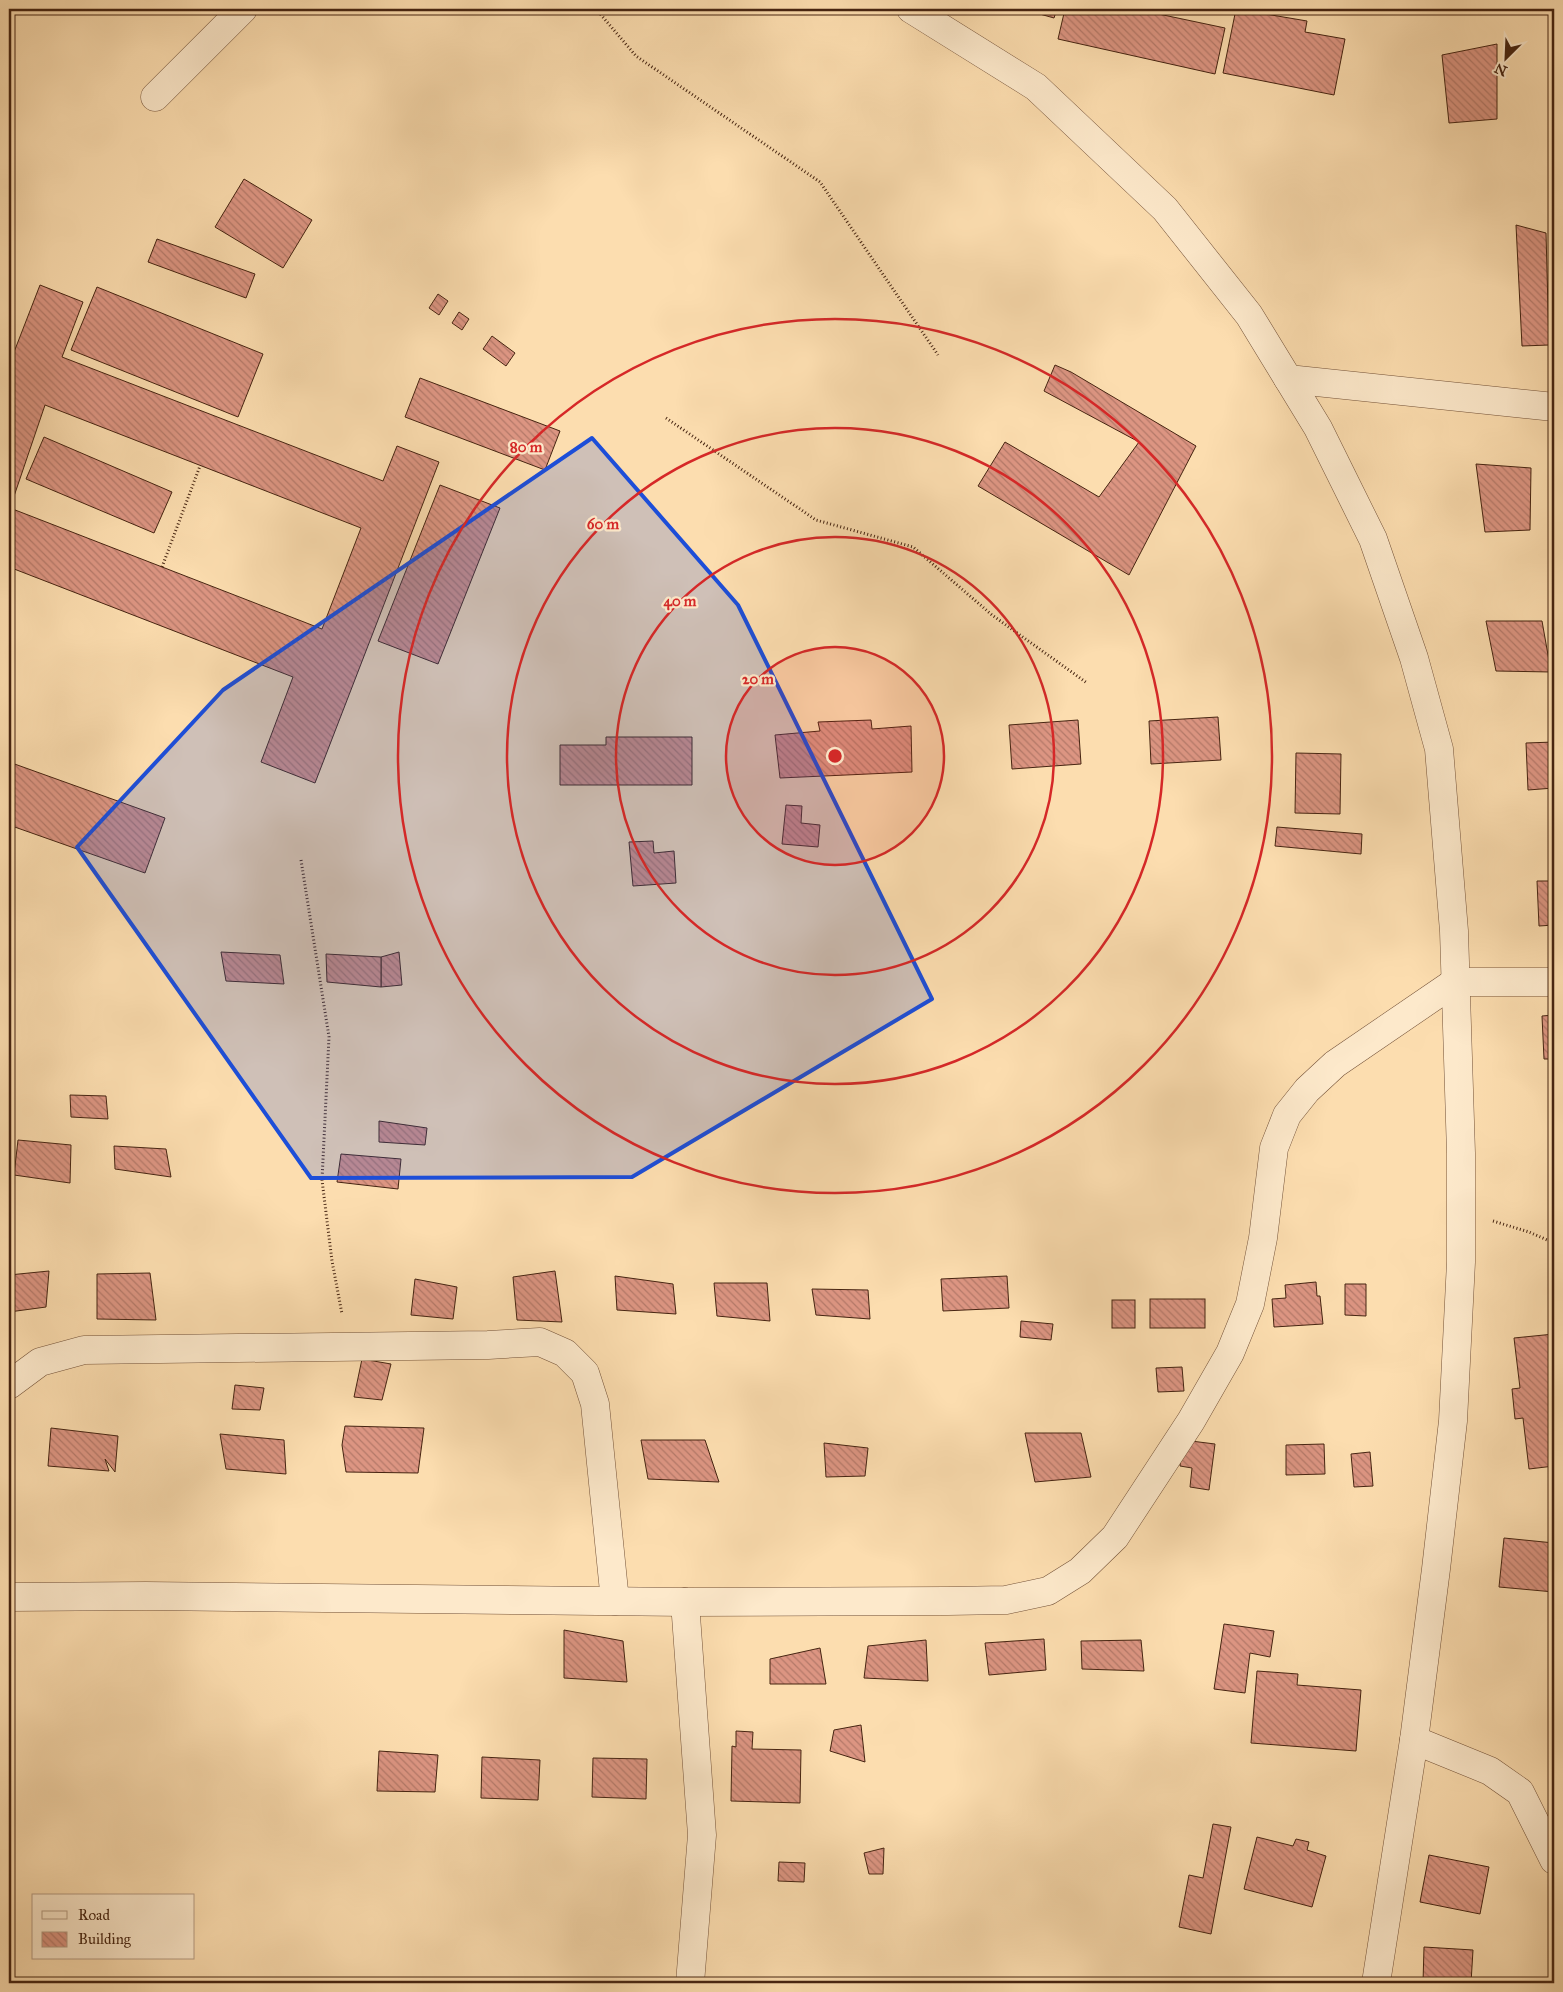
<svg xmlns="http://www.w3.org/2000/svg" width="1563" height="1992" font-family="'IM FELL Great Primer',serif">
	<defs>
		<pattern id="building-back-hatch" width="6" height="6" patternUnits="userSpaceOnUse" patternTransform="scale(1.25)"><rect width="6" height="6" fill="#dc9582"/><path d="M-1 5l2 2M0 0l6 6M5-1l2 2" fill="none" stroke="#b47969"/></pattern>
	</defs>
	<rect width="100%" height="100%" fill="#fcddaf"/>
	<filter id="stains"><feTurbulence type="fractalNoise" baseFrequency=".004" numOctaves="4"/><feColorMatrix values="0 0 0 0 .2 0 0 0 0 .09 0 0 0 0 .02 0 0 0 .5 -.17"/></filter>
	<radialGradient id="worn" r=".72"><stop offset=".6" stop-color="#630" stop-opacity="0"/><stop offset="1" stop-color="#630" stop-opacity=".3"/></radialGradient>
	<!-- building -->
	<g fill="url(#building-back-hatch)" stroke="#462411" fill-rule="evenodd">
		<path d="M1022,9h35l-3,9z"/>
		<path d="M1065,9h70l90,19 -10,46 -157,-35z"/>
		<path d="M1236,9l71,12 -2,11 40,7 -11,56 -111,-22z"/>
		<path d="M1497,44v75l-48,4 -7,-68z"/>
		<path d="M244,179l68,41 -29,48 -68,-41z"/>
		<path d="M1516,225l30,8 3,112 -27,1z"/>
		<path d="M157,239l98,35 -9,24 -98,-36z"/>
		<path d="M40,285l43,17 -21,55 321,124 14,-35 42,16 -124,321 -54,-21 32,-85 -284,-110v-202zM45,405l316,123 -39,101 -312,-121z"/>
		<path d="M97,287l166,67 -25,63 -167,-67z"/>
		<path d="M438,294l10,7 -9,14 -10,-7z"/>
		<path d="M459,312l10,7 -7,11 -10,-7z"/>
		<path d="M492,336l23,17 -9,13 -23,-17z"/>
		<path d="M1055,365l16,7 125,74 -67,129 -151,-89 27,-44 94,55 40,-55 -95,-51z"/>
		<path d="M420,378l140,53 -15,39 -140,-53z"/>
		<path d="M44,437l128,55 -18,41 -128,-54z"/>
		<path d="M1476,464l55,4 -1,62 -45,2z"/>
		<path d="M440,485l60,23 -62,156 -60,-23z"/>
		<path d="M1486,621h56l9,51 -55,-1z"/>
		<path d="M1218,717l3,43 -70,4 -2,-43z"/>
		<path d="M871,720l1,9 39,-3 1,46 -132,6 -5,-43 45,-4 -2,-9z"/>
		<path d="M1078,720l3,44 -69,5 -3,-44z"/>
		<path d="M606,737h86v48h-132v-40h46z"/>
		<path d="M1554,742v46l-26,2 -2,-47z"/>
		<path d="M1296,753l45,1 -1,60 -45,-1z"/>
		<path d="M9,762l156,56 -20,55 -136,-48z"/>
		<path d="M786,805l16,1 -1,17 19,2 -2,22 -36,-3z"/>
		<path d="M1277,827l85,7 -1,20 -86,-8z"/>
		<path d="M653,841l1,12 20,-2 2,32 -43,3 -4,-44z"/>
		<path d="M1537,881h17v44l-15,1z"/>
		<path d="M221,952l59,3 4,29 -58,-3z"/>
		<path d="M399,952l3,33 -21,2v-30z"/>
		<path d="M326,954l55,3v30l-54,-5z"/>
		<path d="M1554,1015v44h-10l-2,-43z"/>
		<path d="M70,1095l36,1 2,23 -37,-2z"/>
		<path d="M379,1121l48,7 -2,17 -46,-3z"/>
		<path d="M18,1140l53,5 -1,38 -56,-8z"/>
		<path d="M114,1146l52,3 5,28 -56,-8z"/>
		<path d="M341,1154l60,5 -3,30 -61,-7z"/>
		<path d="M49,1271l-3,36 -37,5v-37z"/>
		<path d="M555,1271l7,51 -45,-2 -4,-43z"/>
		<path d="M150,1273l6,47 -59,-1v-45z"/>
		<path d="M615,1276l58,8 3,30 -59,-4z"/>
		<path d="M1007,1276l2,32 -66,3 -2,-32z"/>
		<path d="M415,1279l42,8 -4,32 -42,-4z"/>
		<path d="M1316,1282l1,14h3l3,28 -49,3 -2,-28 14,-1 -1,-13z"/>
		<path d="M714,1283h53l3,38 -53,-5z"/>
		<path d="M1345,1284h21v32l-21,-1z"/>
		<path d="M812,1289l56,1 2,29 -54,-4z"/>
		<rect x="1150" y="1299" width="55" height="29"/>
		<rect x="1112" y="1300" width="23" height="28"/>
		<path d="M1021,1321l32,3 -2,16 -31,-3z"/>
		<path d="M1554,1334v132l-25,3 -6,-51 -8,1 -3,-30 8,-1 -6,-50z"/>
		<path d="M362,1359l29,5 -9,36 -28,-3z"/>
		<path d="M1182,1367l2,24 -26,1 -2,-24z"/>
		<path d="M235,1385l29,3 -4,22 -28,-1z"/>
		<path d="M345,1426l79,2 -6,45 -72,-1 -4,-27z"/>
		<path d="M51,1428l67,8 -3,36 -10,-13 4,12 -61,-5z"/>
		<path d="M1025,1433h56l10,44 -56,5z"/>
		<path d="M220,1434l64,6 2,34 -60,-5z"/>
		<path d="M641,1440h64l14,42 -71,-3z"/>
		<path d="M1183,1440l32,4 -6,46 -19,-3 2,-19 -12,-2z"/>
		<path d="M824,1443l44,5 -3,28 -39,1z"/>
		<path d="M1324,1444l1,30 -39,1v-30z"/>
		<path d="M1370,1452l3,34 -19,1 -3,-33z"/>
		<path d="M1504,1538l50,5v49l-55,-5z"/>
		<path d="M1224,1624l50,7 -4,26 -20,-4 -5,40 -31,-4z"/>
		<path d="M564,1630l59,11 4,41 -63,-4z"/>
		<path d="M1044,1639l2,31 -57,5 -4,-32z"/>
		<path d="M926,1640l2,41 -64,-3 4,-32z"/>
		<path d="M1141,1640l3,31 -62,-2 -1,-28z"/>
		<path d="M820,1648l6,36h-56v-25z"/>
		<path d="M1257,1671l41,3 -1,11 64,5 -5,61 -105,-8z"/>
		<path d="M861,1725l4,37 -35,-11 4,-21z"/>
		<path d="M736,1731l17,1 -1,17 49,1 -1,53 -69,-2 1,-55 4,1z"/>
		<path d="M379,1751l59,4 -3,37 -58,-1z"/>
		<path d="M482,1757l58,3 -2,40 -57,-2z"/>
		<path d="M593,1758l54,1 -1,40 -54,-2z"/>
		<path d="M1213,1824l18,3 -20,107 -32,-7 10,-52 14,3z"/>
		<path d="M1257,1837l36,9 3,-7 13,3 -2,8 19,6 -14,51 -68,-18z"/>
		<path d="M884,1848l-1,26h-14l-5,-21z"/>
		<path d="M1429,1855l60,12 -9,47 -60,-12z"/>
		<path d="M779,1862l26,1 -1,19 -26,-1z"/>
		<path d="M1424,1947l49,3 -2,33h-48z"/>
	</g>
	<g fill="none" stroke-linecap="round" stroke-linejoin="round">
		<!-- minor casing -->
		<g stroke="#745238" stroke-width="29">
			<g id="minor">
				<path d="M911,9l125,78 129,122 84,106 69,113 55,111 41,119 25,91 15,182 7,222v109l-8,159 -17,148 -22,171 -38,243"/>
				<path d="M155,97l88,-88"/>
				<path d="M1288,379l266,28"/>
				<path d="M9,1385l31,-23 44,-12 404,-5 52,-3 25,11 20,20 10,31 20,197"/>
				<path d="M9,1597l137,-1 539,6 263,-1 58,-1 42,-9 32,-20 35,-34 76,-116 39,-68 20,-49 13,-66 11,-90 13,-33 20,-25 28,-26 120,-82h99"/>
				<path d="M685,1602l17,233 -12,148"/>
				<path d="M1414,1740l76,31 30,21 34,68"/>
			</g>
		</g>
		<!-- path -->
		<g stroke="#462411" stroke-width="3" stroke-dasharray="1 2.5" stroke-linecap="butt">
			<path d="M596,9l40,47 184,126 118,173"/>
			<path d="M666,418l150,102 97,27 79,68 95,68"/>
			<path d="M162,567l38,-101"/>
			<path d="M301,860l28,177 -7,143 10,81 10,53"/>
			<path d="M1493,1221l36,11 25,11"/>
		</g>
		<!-- minor -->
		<use href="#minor" stroke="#fde9cb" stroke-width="28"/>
	</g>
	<!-- marked area -->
	<path fill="#1d4ed8" fill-opacity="0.2" stroke="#1d4ed8" stroke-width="4" stroke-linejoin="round" d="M592,438l146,167 194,394 -300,178 -321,1 -234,-331 146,-157z"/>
	<!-- distance rings -->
	<circle cx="835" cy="756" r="109" fill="#d62828" fill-opacity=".12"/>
	<g fill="none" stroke="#d62828" stroke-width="2.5">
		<circle cx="835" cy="756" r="109"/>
		<circle cx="835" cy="756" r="219"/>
		<circle cx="835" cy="756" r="328"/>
		<circle cx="835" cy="756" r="437"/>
	</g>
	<circle cx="835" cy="756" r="8" fill="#d62828" stroke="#fde9cb" stroke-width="2.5"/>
	<g font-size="15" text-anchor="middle" font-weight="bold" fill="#d62828" stroke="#fde9cb" stroke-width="4.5" stroke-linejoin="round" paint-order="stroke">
		<text x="526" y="452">80 m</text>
		<text x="603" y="529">60 m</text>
		<text x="680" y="606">40 m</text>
		<text x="758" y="684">20 m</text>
	</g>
	<!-- margin -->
	<rect width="1563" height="1992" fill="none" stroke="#fcddaf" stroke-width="30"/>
	<rect x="10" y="10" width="1543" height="1972" fill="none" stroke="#462411" stroke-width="2.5"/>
	<rect x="15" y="15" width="1533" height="1962" fill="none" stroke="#462411"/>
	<!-- legend -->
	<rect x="32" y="1894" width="162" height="65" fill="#fde9cb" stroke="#b49a81"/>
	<rect x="42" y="1911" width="25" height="8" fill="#fde9cb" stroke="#b49a81"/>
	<text x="78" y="1920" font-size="15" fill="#462411">Road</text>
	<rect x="42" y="1932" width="25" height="15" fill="url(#building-back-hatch)" stroke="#b49a81"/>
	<text x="78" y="1944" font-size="15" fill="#462411">Building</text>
	<!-- north arrow -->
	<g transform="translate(1506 58) rotate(204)" stroke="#fde9cb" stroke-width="4" paint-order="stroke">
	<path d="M0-4L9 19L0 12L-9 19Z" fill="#462411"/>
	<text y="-8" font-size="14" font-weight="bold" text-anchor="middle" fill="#462411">N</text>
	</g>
	<rect width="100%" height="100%" filter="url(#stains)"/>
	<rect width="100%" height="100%" fill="url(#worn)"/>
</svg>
